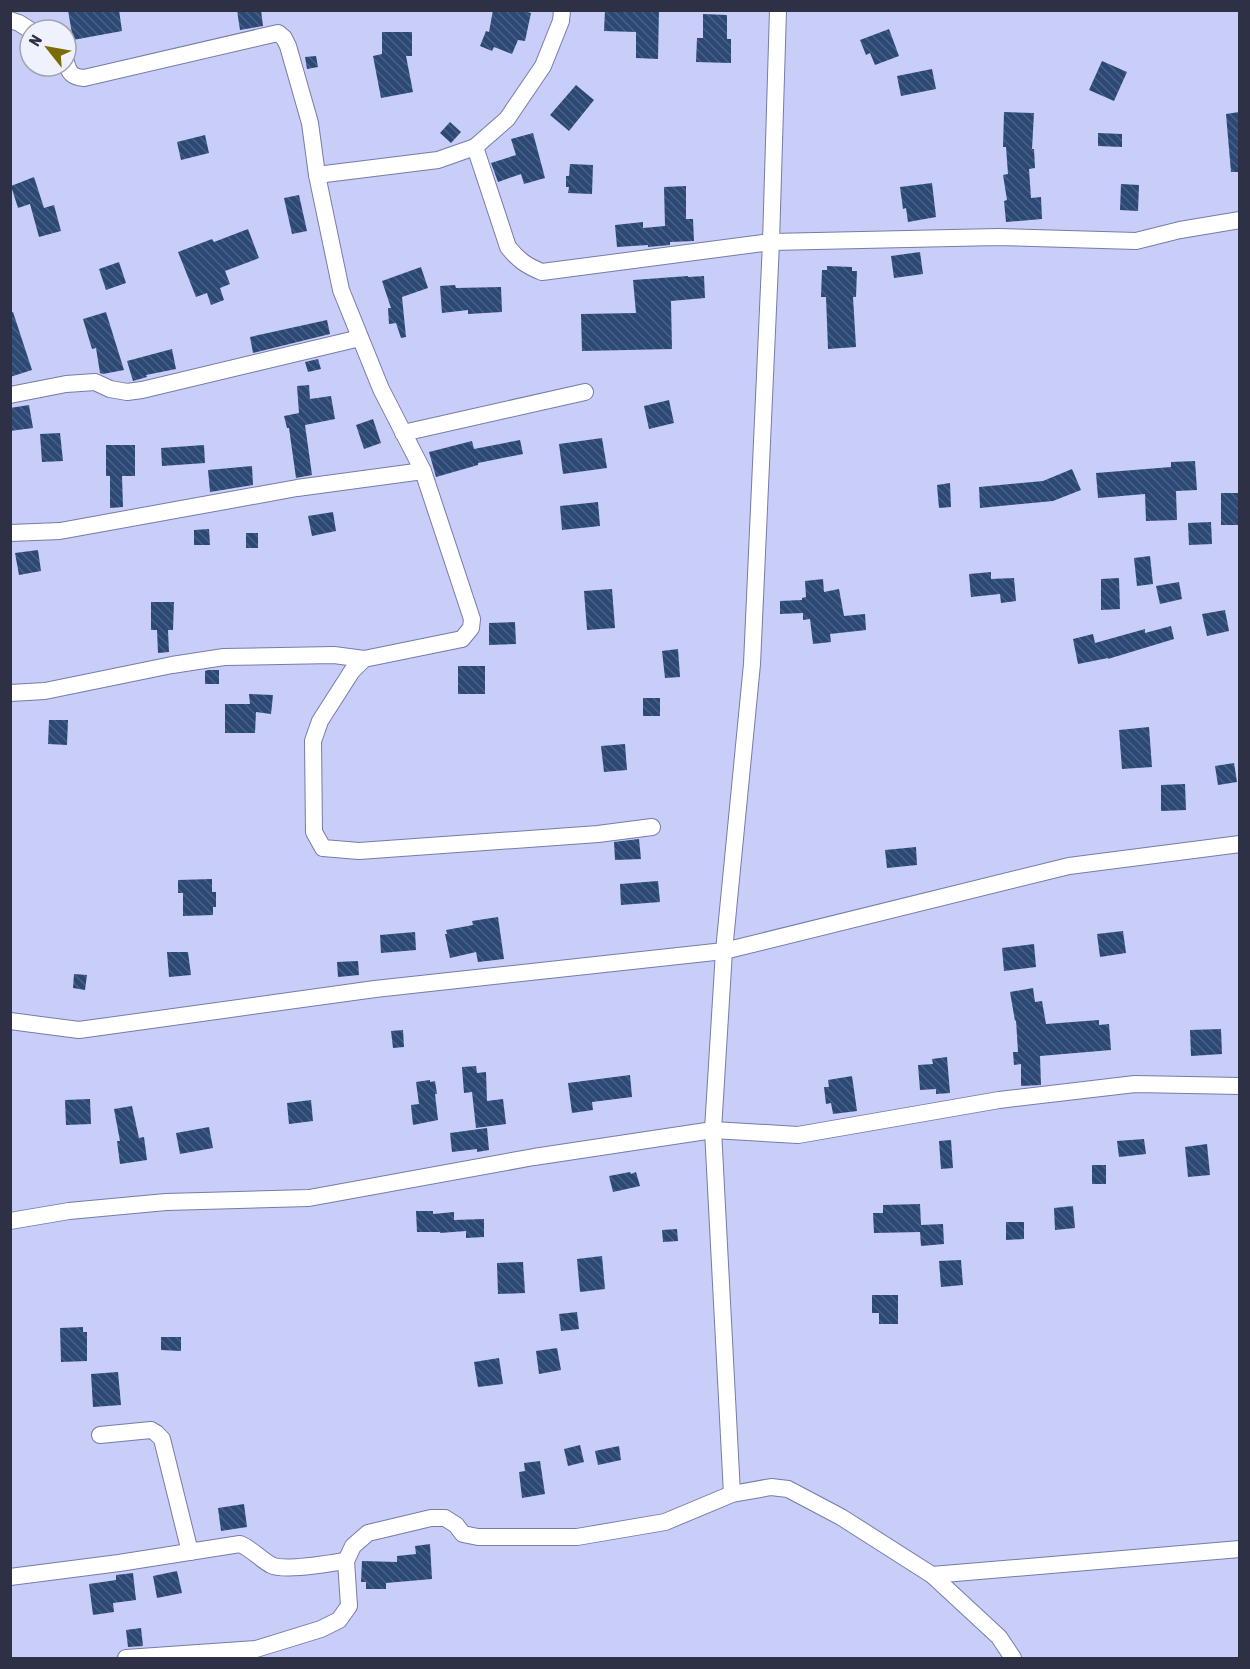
<svg xmlns="http://www.w3.org/2000/svg" width="1250" height="1669" font-family="'Asap Condensed',sans-serif">
	<defs>
		<pattern id="building-back-hatch" width="6" height="6" patternUnits="userSpaceOnUse" patternTransform="scale(1.5)"><rect width="6" height="6" fill="#2c4976"/><path d="M-1 5l2 2M0 0l6 6M5-1l2 2" fill="none" stroke="#4a6186"/></pattern>
	</defs>
	<rect width="100%" height="100%" fill="#c8cef7"/>
	<!-- building -->
	<g fill="url(#building-back-hatch)">
		<path d="M68,10h51l3,21 -49,9z"/>
		<path d="M237,10h24l2,16 -23,4z"/>
		<path d="M493,10h27l11,3 -6,28 -7,-1 -6,14 -18,-7 -2,4 -12,-5 6,-15 3,1z"/>
		<path d="M605,10h54l-1,49 -22,-1v-26l-32,-1z"/>
		<path d="M703,14l24,1v24h4v24l-35,-1 1,-24h6z"/>
		<path d="M889,29l10,27 -24,9 -5,-12 -4,2 -6,-15z"/>
		<path d="M382,32h30v24h-6l7,36 -32,6 -8,-42 9,-2z"/>
		<path d="M316,56l2,11 -11,2 -2,-12z"/>
		<path d="M1102,61l25,11 -13,29 -25,-11z"/>
		<path d="M932,69l4,20 -35,7 -4,-20z"/>
		<path d="M576,85l18,15 -25,31 -19,-16z"/>
		<path d="M1004,112l30,1 -2,36h2l1,19 -6,1 2,29 10,-1 1,22 -36,3 -2,-21 3,-1 -4,-25 5,-1 -2,-27h-3z"/>
		<path d="M1239,112v60h-8l-5,-58z"/>
		<path d="M450,122l11,10 -10,11 -11,-10z"/>
		<path d="M533,133l12,45 -21,6 -3,-10 -23,8 -7,-19 25,-8 -5,-16z"/>
		<path d="M1098,133l24,1v13l-24,-1z"/>
		<path d="M205,135l4,18 -28,7 -4,-18z"/>
		<path d="M570,164l23,1 -1,29 -24,-1 1,-6h-3v-11h3z"/>
		<path d="M34,177l10,31 10,-3 7,26 -22,6 -9,-33 -12,4 -7,-22z"/>
		<path d="M932,183l4,34 -28,5 -2,-14 -3,1 -3,-22z"/>
		<path d="M1121,184l18,1 -1,26 -18,-1z"/>
		<path d="M686,186v33h7l1,22 -24,1v3l-22,2v-2l-31,2 -2,-22 28,-3v6l22,-2 -1,-39z"/>
		<path d="M299,195l8,36 -15,3 -8,-36z"/>
		<path d="M248,229l11,29 -34,13 5,13 -10,4 4,12 -13,5 -4,-12 -11,4 -18,-45 34,-13 2,3z"/>
		<path d="M920,252l3,22 -29,4 -3,-22z"/>
		<path d="M119,262l7,21 -20,7 -7,-21z"/>
		<path d="M827,266l25,1v4h5l-1,26h-3l3,50 -28,2 -2,-52h-5l1,-27h5z"/>
		<path d="M421,267l7,21 -26,9 4,40 -5,1 -5,-15 -7,1 -1,-16h3l-9,-27z"/>
		<path d="M688,276v1l16,-1 1,22 -34,3 1,48 -90,2 -1,-37 55,-1 -3,-33z"/>
		<path d="M455,285l1,3 45,-1 1,25 -34,2v-4l-26,3 -2,-27z"/>
		<path d="M13,312l19,58 -22,7v-64z"/>
		<path d="M106,312l18,58 -21,4 -3,-1 -4,-25 -4,1 -9,-30z"/>
		<path d="M327,320l3,14 -77,19 -3,-16z"/>
		<path d="M172,349l4,20 -30,6 1,2 -14,4 -6,-20z"/>
		<path d="M318,359l3,10 -13,3 -3,-10z"/>
		<path d="M309,385l1,14 21,-3 4,23 -30,6 7,50 -16,3 -7,-50h-2l-3,-12 15,-3 -2,-27z"/>
		<path d="M669,400l5,23 -25,6 -5,-23z"/>
		<path d="M29,405l4,23 -23,3v-23z"/>
		<path d="M373,419l8,24 -17,6 -8,-24z"/>
		<path d="M60,433l3,28 -21,1 -2,-28z"/>
		<path d="M602,438l5,30 -44,6 -4,-30z"/>
		<path d="M520,440l3,14 -45,9v2l-42,12 -7,-25 43,-11 2,8z"/>
		<path d="M106,445h29v31h-13l1,31 -13,1v-32h-4z"/>
		<path d="M204,445l1,18 -43,3 -1,-18z"/>
		<path d="M1195,461l2,29 -21,1 1,29 -31,1 -1,-27 -47,4 -2,-25 75,-6v-5z"/>
		<path d="M252,466l1,19 -43,7 -2,-22z"/>
		<path d="M1072,469l9,21 -28,11 -73,7 -1,-21 64,-6z"/>
		<path d="M950,483l1,24 -12,1 -2,-23z"/>
		<rect x="1221" y="493" width="18" height="32"/>
		<path d="M598,502l2,24 -38,4 -2,-24z"/>
		<path d="M333,512l3,19 -24,5 -4,-20z"/>
		<path d="M1211,522l1,22 -23,1 -1,-22z"/>
		<path d="M209,529l1,16h-16v-15z"/>
		<rect x="246" y="533" width="12" height="15"/>
		<path d="M38,550l3,21 -22,4 -4,-22z"/>
		<path d="M1150,556l3,28 -16,2 -3,-28z"/>
		<path d="M991,572v7l23,-1 2,23 -15,2 -1,-9 -29,3 -2,-23z"/>
		<path d="M1119,578l1,31 -19,1v-31z"/>
		<path d="M823,579l1,13 15,-3 5,27 21,-2 1,16 -36,4 1,8 -18,2 -3,-25 -7,1v-7l-23,1v-13l22,-1v-2l4,-1 -1,-16z"/>
		<path d="M1179,582l3,17 -22,5 -4,-18z"/>
		<path d="M612,589l3,39 -28,2 -3,-39z"/>
		<path d="M151,602h23l-1,28h-5l1,22 -11,1 -1,-23h-6z"/>
		<path d="M1225,610l4,21 -22,5 -5,-22z"/>
		<path d="M515,622l1,22 -27,1v-22z"/>
		<path d="M1171,626l3,13 -66,20v-1l-30,6 -5,-25 20,-5 2,9 50,-14v4z"/>
		<path d="M678,649l2,28 -15,1 -3,-27z"/>
		<rect x="458" y="666" width="27" height="28"/>
		<path d="M208,670h11v14h-14v-13z"/>
		<path d="M249,694l24,1 -2,19 -15,-2 -1,21h-30v-29h25z"/>
		<rect x="643" y="698" width="17" height="18"/>
		<path d="M49,720h19l-1,25 -19,-1z"/>
		<path d="M1149,727l3,40 -30,2 -3,-39z"/>
		<path d="M625,744l2,26 -23,2 -3,-26z"/>
		<path d="M1234,763l3,19 -19,3 -3,-19z"/>
		<path d="M1185,784l1,26 -25,1v-26z"/>
		<path d="M639,839l2,20 -26,1 -1,-18z"/>
		<path d="M916,847l1,18 -30,3 -2,-18z"/>
		<path d="M212,879v13h4v15h-3v8l-30,1v-23h-5v-13z"/>
		<path d="M658,881l2,21 -39,3 -1,-21z"/>
		<path d="M498,917l6,42 -26,3 -2,-10 -26,6 -5,-24h2l-1,-4 27,-5 -1,-4z"/>
		<path d="M1123,931l3,22 -26,4 -3,-23z"/>
		<path d="M415,932l1,18 -35,3 -1,-18z"/>
		<path d="M1034,944l2,23 -32,4 -2,-23z"/>
		<path d="M167,952h21l3,23 -22,2z"/>
		<path d="M358,961l1,14 -21,2 -1,-15z"/>
		<path d="M74,974l13,1 -2,15 -12,-2z"/>
		<path d="M1033,988l2,14 7,-1 4,23 53,-4v5l10,-1 2,26 -71,6 1,29 -20,1v-22l-7,1 -1,-13h5l-2,-32 -1,1 -5,-29z"/>
		<path d="M1221,1029l1,25 -31,2 -1,-26z"/>
		<path d="M403,1030l1,17 -11,1 -2,-17z"/>
		<path d="M947,1057l3,36 -14,1v-5l-16,1 -2,-25 15,-1 -1,-5z"/>
		<path d="M476,1066l1,7 9,-1 1,29 16,-2 3,25 -30,4 -4,-36 -8,1 -2,-26z"/>
		<path d="M630,1075l2,22 -40,5 1,8 -21,3 -4,-30z"/>
		<path d="M852,1076l5,35 -24,3 -2,-11 -5,1 -2,-17h5l-1,-7z"/>
		<path d="M430,1080v2l5,-1 2,13h-2l3,26 -25,5 -2,-20 8,-1 -3,-22z"/>
		<path d="M90,1099l1,25 -25,1 -1,-25z"/>
		<path d="M311,1100l2,21 -24,3 -2,-21z"/>
		<path d="M132,1106l7,32 5,-1 3,23 -27,4 -3,-23h3l-6,-32z"/>
		<path d="M209,1127l4,21 -33,6 -4,-21z"/>
		<path d="M487,1128l2,22 -12,2v-3l-25,3 -2,-19z"/>
		<path d="M1144,1139l2,15 -27,3 -2,-16z"/>
		<path d="M951,1140l2,28 -12,1 -2,-28z"/>
		<path d="M1207,1144l3,31 -22,2 -3,-30z"/>
		<rect x="1092" y="1165" width="14" height="19"/>
		<path d="M630,1172l1,2 5,-2 4,14 -27,6 -4,-16z"/>
		<path d="M920,1204l1,21 22,-1 1,20 -23,2 -1,-14 -46,1 -1,-20h10v-8z"/>
		<path d="M1073,1206l2,22 -20,2 -1,-22z"/>
		<path d="M416,1211h17v3l21,-2v8l30,-1v18l-18,1v-7l-26,2v-1h-23z"/>
		<path d="M1006,1222h18v17l-18,1z"/>
		<path d="M677,1229l1,12 -15,1 -1,-12z"/>
		<path d="M602,1256l3,33 -25,3 -3,-33z"/>
		<path d="M961,1260l2,25 -22,2 -2,-26z"/>
		<path d="M523,1262l2,31 -27,1 -1,-31z"/>
		<path d="M872,1295h26v29h-19v-11h-7z"/>
		<path d="M577,1312l2,17 -18,2 -2,-17z"/>
		<path d="M83,1327v5h4v29l-26,1 -1,-34z"/>
		<path d="M161,1337h20v14l-20,-1z"/>
		<path d="M557,1348l4,22 -22,4 -3,-23z"/>
		<path d="M499,1358l4,26 -25,3 -4,-25z"/>
		<path d="M118,1372l3,33 -28,2 -2,-33z"/>
		<path d="M580,1445l4,17 -16,4 -4,-17z"/>
		<path d="M619,1446l2,14 -23,5 -3,-14z"/>
		<path d="M540,1461l5,33 -23,4 -3,-26 6,-1 -1,-8z"/>
		<path d="M244,1504l3,23 -26,4 -3,-23z"/>
		<path d="M430,1544l2,35 -46,4v6h-20v-7h-5l1,-21 35,1v-6l19,-2 -1,-8z"/>
		<path d="M177,1571l5,22 -25,5 -4,-22z"/>
		<path d="M133,1573l3,27 -23,3 1,9 -21,3 -4,-31 27,-4v-5z"/>
		<path d="M141,1628l2,18 -15,1 -2,-17z"/>
	</g>
	<g fill="none" stroke-linecap="round" stroke-linejoin="round">
		<!-- minor casing -->
		<g stroke="#767baa" stroke-width="18">
			<g id="minor">
				<path d="M10,20l9,3 11,7"/>
				<path d="M66,62c3,11 6,15 18,16l194,-45 6,5 4,8 22,77 7,52 24,115 40,99 42,82 49,148 -1,9 -9,11 -98,20 -12,12 -32,50 -7,20 1,91 9,16 36,3 239,-17 54,-7"/>
				<path d="M475,147l33,100c10,13 19,19 34,25l229,-30 227,-5 138,4 44,-11 60,-10"/>
				<path d="M317,175l121,-15 37,-13 32,-28 36,-53 18,-45 1,-11"/>
				<path d="M10,395l56,-11 29,-2 15,7 17,3 15,-2 218,-52"/>
				<path d="M403,433l182,-41"/>
				<path d="M10,533l50,-2 237,-43 126,-17"/>
				<path d="M10,693l35,-2 127,-26 52,-8 110,-2 30,4"/>
				<path d="M10,1021l69,9 296,-41 349,-38 345,-85 171,-22"/>
				<path d="M10,1221l59,-10 97,-9 143,-4 225,-41 179,-27 85,5 201,-35 136,-16 105,2"/>
				<path d="M100,1435l51,-5 5,3 6,6 28,113"/>
				<path d="M732,1494l-19,-364 11,-179 28,-287 19,-422 7,-232"/>
				<path d="M932,1575l308,-26"/>
				<path d="M10,1577l109,-14 121,-19c12,5 20,15 31,21 14,7 59,-2 75,-4"/>
				<path d="M126,1658l130,-9 65,-20 18,-9 10,-14 -3,-45 7,-15 15,-13 63,-15h14l11,7 7,9 15,3h99l88,-15 67,-28 39,-7 17,2 53,28 91,58 67,62 14,21"/>
			</g>
		</g>
		<!-- minor -->
		<use href="#minor" stroke="#fff" stroke-width="16"/>
	</g>
	<!-- border -->
	<rect width="1250" height="1669" fill="none" stroke="#2e3145" stroke-width="24"/>
	<!-- north arrow -->
	<g transform="translate(48 48) rotate(301)"><circle r="28" fill="#eff1fc" stroke="#a2a4b3" stroke-width="1.5"/>
	<path d="M0-4.5L10 22L0 15L-10 22Z" fill="#7c6c07"/>
	<text y="-9" font-size="16" font-weight="bold" text-anchor="middle" fill="#2e3145">N</text>
	</g>
</svg>
